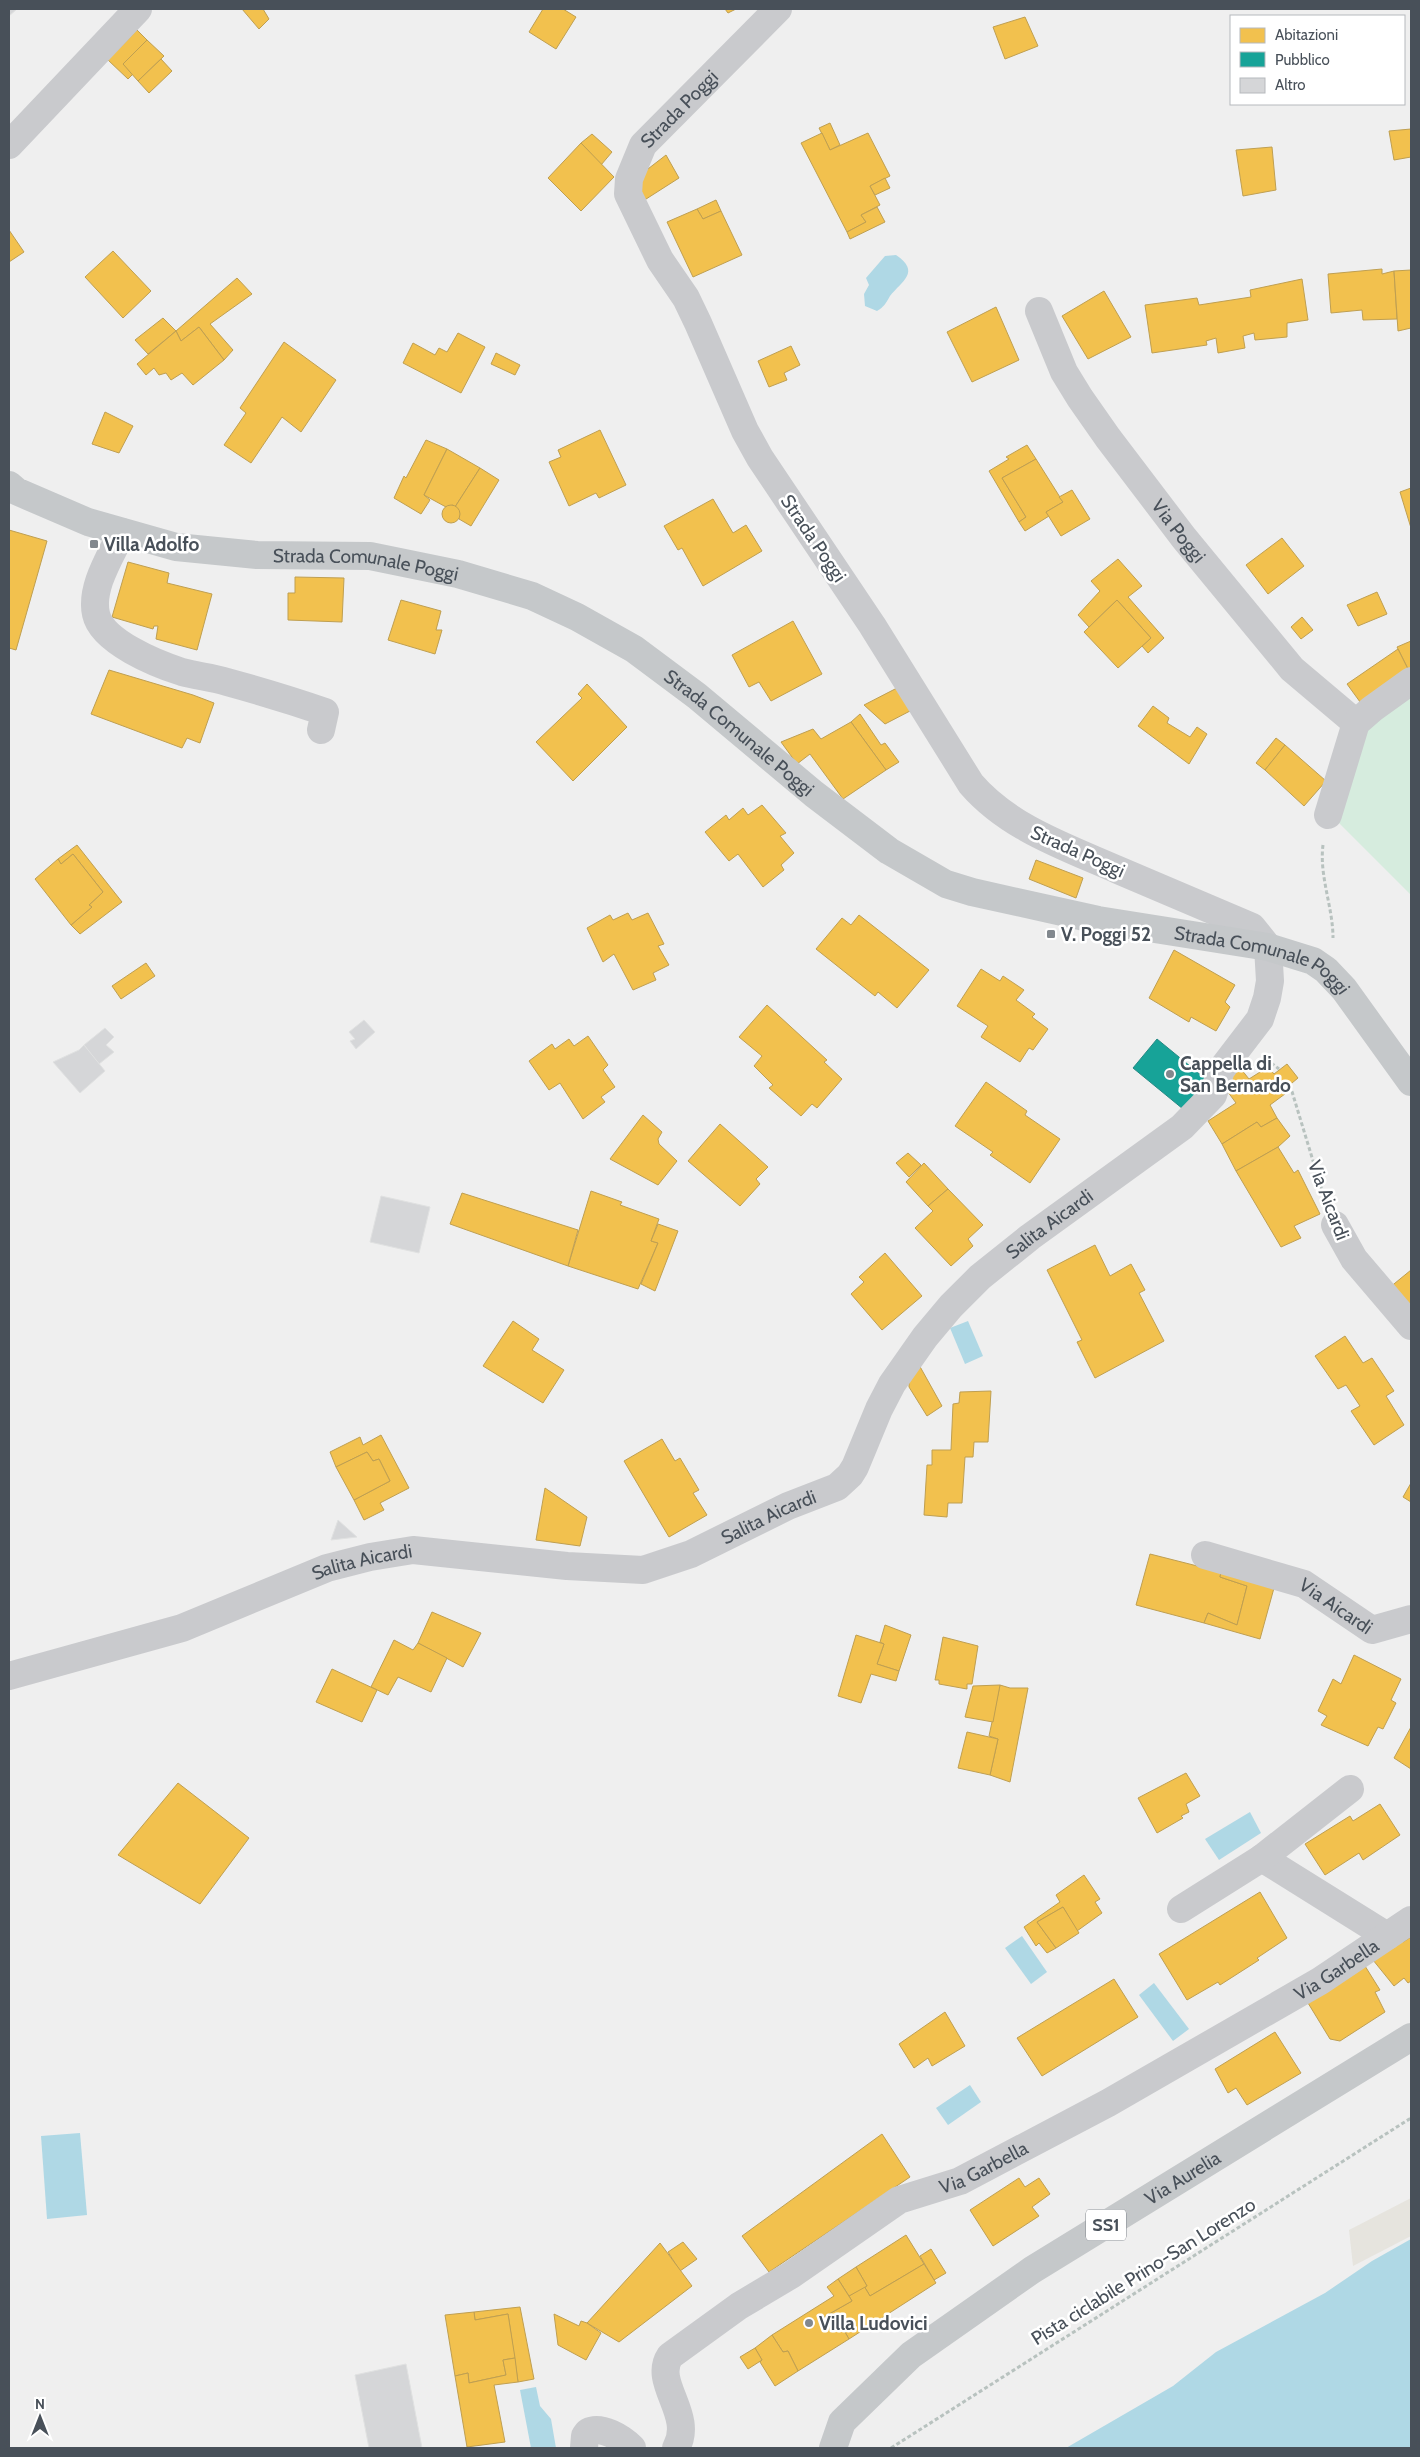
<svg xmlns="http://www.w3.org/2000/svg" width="1420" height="2457" font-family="Cabin,sans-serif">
	<rect width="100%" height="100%" fill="#efefef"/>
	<!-- green -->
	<path fill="#d6ecde" d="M1411,688v207l-73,-73 27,-97z"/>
	<!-- sand -->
	<path fill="#e6e4de" d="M1411,2198v38l-58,30 -4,-36z"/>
	<!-- water -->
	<g fill="#afd8e5">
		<path d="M896,255c25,17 6,26 -6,41 -4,7 -6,11 -13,15l-12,-5 -1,-12 5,-9 -3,-7 19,-22z"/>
		<path d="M968,1321l15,35 -18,8 -15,-36z"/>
		<path d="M1250,1812l11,21 -42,27 -14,-21z"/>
		<path d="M1022,1936l25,36 -16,12 -26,-36z"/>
		<path d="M1154,1983l35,46 -16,12 -34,-46z"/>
		<path d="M970,2085l11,17 -33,23 -12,-17z"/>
		<path d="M80,2133l7,82 -40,4 -6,-83z"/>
		<path d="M1411,2239v209h-345l107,-62 43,-34 109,-59 47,-32z"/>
		<path d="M536,2387l4,19 11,13 5,29h-25l-11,-58z"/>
	</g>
	<!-- homes -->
	<g fill="#f2c14e" stroke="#bf9f51">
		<path d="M242,9h21l6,10 -10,10z"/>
		<path d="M543,9h20l13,8 -20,32 -27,-17z"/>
		<path d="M725,9h11l-8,4z"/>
		<path d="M1025,17l13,29 -33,13 -12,-32z"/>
		<path d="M137,30l10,10 -24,24 10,10 -5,5 -20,-19z"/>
		<path d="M147,40l17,16 -26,25 -15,-17z"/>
		<path d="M161,59l11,12 -23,22 -11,-12z"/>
		<path d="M830,123l10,22 -10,5 -11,-22z"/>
		<path d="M1411,129v28l-17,3 -5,-29z"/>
		<path d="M822,133l8,17 38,-17 22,43 -20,10 10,19 -19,10 5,7 -19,10 -46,-89z"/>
		<path d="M592,134l20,18 -11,13 -20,-22z"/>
		<path d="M581,143l33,34 -33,34 -33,-33z"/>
		<path d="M1272,147l4,43 -33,6 -7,-46z"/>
		<path d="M666,155l13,23 -36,23 -6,-13 7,-16z"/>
		<path d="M885,178l5,10 -15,7 -5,-9z"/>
		<path d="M716,200l5,11 -18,8 -6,-10z"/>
		<path d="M877,207l8,15 -35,17 -3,-7 19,-10 -5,-7z"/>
		<path d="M697,209l6,10 18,-8 21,44 -49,22 -26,-55z"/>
		<path d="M9,230l15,22 -15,10z"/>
		<path d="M113,251l38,40 -28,27 -38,-41z"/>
		<path d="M1382,269v5l12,-3 3,48 -34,1 -1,-10 -31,3 -3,-39z"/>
		<path d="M1411,270v58l-13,3 -4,-60z"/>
		<path d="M237,278l15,16 -42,30 23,26 -9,10 -25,-33 -18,14 -5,-10z"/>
		<path d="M1302,279l6,41 -21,3v14l-32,3 -1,-7 -11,3 2,12 -27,5 -2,-15 -10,3 1,4 -55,8 -7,-48 52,-7 2,7 52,-8 -1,-7z"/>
		<path d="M1104,291l27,46 -43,22 -26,-43z"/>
		<path d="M996,307l23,53 -47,22 -25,-50z"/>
		<path d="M163,318l13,13 -28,23 -13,-14z"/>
		<path d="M199,327l25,33 -31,25 -11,-12 -11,7 -5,-7 -7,2 -5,-7 -8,7 -9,-11 39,-33 5,10z"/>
		<path d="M458,333l27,14 -24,46 -58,-30 10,-20 22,12 4,-7 8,4z"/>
		<path d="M284,342l52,38 -35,52 -19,-15 -31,46 -27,-18 22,-32 -6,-5z"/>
		<path d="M791,346l9,19 -16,8 3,7 -18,7 -11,-26z"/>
		<path d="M496,353l24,12 -5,10 -24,-11z"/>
		<path d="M105,412l28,14 -14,27 -27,-9z"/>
		<path d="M600,430l26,55 -27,13 -3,-5 -27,13 -20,-44 12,-5 -3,-7z"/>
		<path d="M426,440l21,9 -23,46 6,5 -9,14 -27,-16 10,-22 2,2z"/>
		<path d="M1027,445l9,14 -34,19 24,39 -7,5 -30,-51 20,-12 -3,-2z"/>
		<path d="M447,449l33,19 -25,39 -2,-2 -7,2 -22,-12z"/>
		<path d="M1036,459l27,43 -17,10 3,4 -24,15 -6,-9 7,-5 -24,-39z"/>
		<path d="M480,468l19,12 -28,46 -12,-7v-7l-4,-5z"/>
		<path d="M1411,488v40l-11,-36z"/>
		<path d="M1072,490l18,29 -29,17 -15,-24 17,-10 -4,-5z"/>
		<path d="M713,499l20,34 13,-8 16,26 -59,35 -21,-38 -4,2 -14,-24z"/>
		<circle cx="451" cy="514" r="9"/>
		<path d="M9,530l38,11 -31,109 -7,-2z"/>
		<path d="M1282,538l22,28 -36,28 -22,-29z"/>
		<path d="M1118,559l24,27 -14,11 36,41 -16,15 -6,-7 9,-8 -34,-38 -28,27 -11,-12 22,-24 -9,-10z"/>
		<path d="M128,562l41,11 -2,10 45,11 -15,56 -41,-11 2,-13h-4l-1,3 -41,-12z"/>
		<path d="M295,577l49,1 -2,44 -54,-2v-27h7z"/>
		<path d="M1377,592l10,22 -29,12 -11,-21z"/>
		<path d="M401,600l40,11 -5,19h6l-7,24 -47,-14z"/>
		<path d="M1117,600l34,38 -33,30 -34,-36z"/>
		<path d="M1302,617l11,13 -12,9 -10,-12z"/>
		<path d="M793,621l29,53 -51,27 -12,-19 -10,5 -17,-32z"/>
		<path d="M1411,641v27l-3,1 -11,-22z"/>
		<path d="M1398,649l10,20 -45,37 -16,-22z"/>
		<path d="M109,670l84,25 21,8 -14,40 -13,-5 -5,10 -91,-34z"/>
		<path d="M587,684l40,43 -54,54 -37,-39 46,-44 -4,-4z"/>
		<path d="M897,688l13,23 -25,13 -21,-19z"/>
		<path d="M1153,706l16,12 -2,5 23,14 7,-10 10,7 -18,30 -51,-38z"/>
		<path d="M860,714l21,31 4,-2 14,19 -13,8 -35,-48z"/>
		<path d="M851,722l35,48 -43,29 -33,-45 -13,10 -16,-22 32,-13 8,10z"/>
		<path d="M1276,738l9,7 -20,25 -9,-7z"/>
		<path d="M1285,745l41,36 -22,25 -39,-36z"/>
		<path d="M762,805l24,28 -6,3 14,17 -13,12 3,5 -21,17 -25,-33 -9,7 -24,-29 21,-17 3,5 14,-12 5,7z"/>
		<path d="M77,845l45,57 -42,32 -9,-9 21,-18 -3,-2 14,-13 -30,-38 -12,10 -3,-5z"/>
		<path d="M73,854l30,38 -14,13 3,2 -21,18 -36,-46 23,-20 3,5z"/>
		<path d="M1036,860l47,18 -7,20 -47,-19z"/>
		<path d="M628,913l4,7 16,-7 16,31 -6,2 11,19 -16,8 3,7 -23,10 -19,-36 -11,8 -16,-34 23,-13 3,5z"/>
		<path d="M859,915l70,55 -32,38 -19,-16 -3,4 -59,-47 26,-31 9,7z"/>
		<path d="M1174,950l61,35 -10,17 5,5 -14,24 -25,-14 -2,5 -40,-24z"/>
		<path d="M146,963l9,13 -34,23 -9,-13z"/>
		<path d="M981,969l19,12 3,-5 21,14 -8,10 19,14 -3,3 16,12 -15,21 -4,-2 -9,14 -39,-25 7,-11 -31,-20z"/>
		<path d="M767,1005l60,55 -3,2 18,17 -25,29 -5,-4 -11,12 -32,-28 4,-3 -19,-19 8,-10 -23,-19z"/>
		<path d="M588,1036l20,29 -5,5 12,17 -14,10 4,5 -22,17 -23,-36 -11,7 -20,-29 23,-17 3,5 14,-10 5,7z"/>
		<path d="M1287,1064l11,14 -12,10 3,3 -19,14 7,13 -16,9 -4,-5 -35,22 -14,-23 28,-18 -14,-19 19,-15 8,10 19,-12 6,7z"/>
		<path d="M986,1082l41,29 -2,4 35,24 -30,44 -40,-28 3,-3 -38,-26z"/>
		<path d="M643,1115l19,17 -4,7 1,5 18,17 -19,24 -48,-26z"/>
		<path d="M1277,1118l13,18 -12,11 -42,24 -14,-27 35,-22 4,5z"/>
		<path d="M720,1124l48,43 -12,12 4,5 -20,22 -52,-45z"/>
		<path d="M1278,1147l16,26 4,-3 22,44 -26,12 7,12 -20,9 -45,-76z"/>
		<path d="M908,1153l13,12 -12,12 -13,-14z"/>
		<path d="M924,1163l24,26 -20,17 -22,-24z"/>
		<path d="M948,1189l35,36 -15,14 5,7 -22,20 -36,-38 18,-17 -5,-5z"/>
		<path d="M591,1191l31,11 -2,3 39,14 -8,22 7,2 -20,46 -70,-23z"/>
		<path d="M462,1193l116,37 -10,36 -118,-42z"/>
		<path d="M658,1224l20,7 -23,60 -14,-7 17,-41 -7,-2z"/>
		<path d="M1095,1245l15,31 21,-12 14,26 -6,3 25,48 -69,37 -18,-36 5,-2 -35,-70z"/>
		<path d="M885,1253l37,43 -40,34 -31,-36 13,-12 -5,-5z"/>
		<path d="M1411,1270v45l-22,-27z"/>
		<path d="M513,1321l26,18 -7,11 32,20 -21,33 -60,-37z"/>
		<path d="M1345,1336l18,27 9,-5 22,33 -8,5 18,29 -30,20 -23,-34 9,-5 -14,-21 -8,4 -23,-33z"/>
		<path d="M918,1363l24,43 -15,10 -18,-29v-12z"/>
		<path d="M991,1391l-3,51h-14l-1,15h-8l-3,46h-14l-1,14 -23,-2 3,-50h5v-15h19l2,-46 6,-1 1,-11z"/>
		<path d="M381,1435l28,53 -29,15 4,7 -20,10 -10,-20 36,-19 -11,-22 -6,2 -6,-9 -31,15 -6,-15 30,-15 3,8z"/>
		<path d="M662,1439l13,22 5,-3 19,32 -6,3 14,22 -38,22 -45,-76z"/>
		<path d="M367,1452l6,9 6,-2 11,22 -36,19 -18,-33z"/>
		<path d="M1411,1483v19l-8,-5z"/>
		<path d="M545,1488l42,29 -7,29 -44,-6z"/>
		<path d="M1150,1554l71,18 -1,5 27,9 -10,39 -29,-12 -4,10 -68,-18z"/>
		<path d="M1221,1572l53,16 -14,51 -56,-16 4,-10 29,12 10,-39 -27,-9z"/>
		<path d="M432,1612l49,21 -18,34 -45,-24z"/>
		<path d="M885,1625l26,10 -12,36 -22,-7 7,-20 -4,-2z"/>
		<path d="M856,1635l28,9 -7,20 22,7 -3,10 -25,-7 -10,29 -23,-7z"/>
		<path d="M943,1637l35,9 -6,38h-5v5l-28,-5v-4h-4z"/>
		<path d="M394,1640l19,10 5,-7 29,15 -16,34 -33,-15 -10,18 -17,-8z"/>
		<path d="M1354,1655l47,24 -10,21 5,3 -13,26 -5,-2 -10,19 -47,-21 6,-9 -9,-5 15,-32 8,5z"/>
		<path d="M332,1669l45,21 -15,32 -46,-20z"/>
		<path d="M1000,1685l10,3h18l-18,94 -20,-7 8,-36 -9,-3z"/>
		<path d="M1000,1685l-7,37 -28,-5 8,-31z"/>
		<path d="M1411,1727v42l-17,-11z"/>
		<path d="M967,1732l31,7 -8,36 -32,-7z"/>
		<path d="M1186,1773l14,23 -14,8 3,8 -8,4 2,2 -26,15 -19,-35z"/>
		<path d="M178,1783l71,55 -49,66 -82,-49z"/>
		<path d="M1380,1804l20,31 -37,25 -4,-7 -34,22 -20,-31 45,-28 3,5z"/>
		<path d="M1084,1875l16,24 -5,3 7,11 -25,18 -14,-24 -26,15 19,26 -9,5 -8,-10 -3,3 -12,-19 36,-25 -4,-7z"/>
		<path d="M1260,1892l27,46 -30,20 2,2 -39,25 -2,-3 -31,18 -28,-46z"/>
		<path d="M1063,1907l16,26 -23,15 -19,-26z"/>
		<path d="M1411,1937v44l-3,2 -4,-5 -10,8 -21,-26 27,-21 3,3z"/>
		<path d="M1365,1966l15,24 -5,2 10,20 -45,29 -10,-2 -22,-36z"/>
		<path d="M1114,1979l24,38 -96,59 -25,-38z"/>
		<path d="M945,2012l20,34 -33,20 -4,-8 -14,10 -15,-24z"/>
		<path d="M1275,2032l26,41 -54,32 -11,-17 -8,5 -13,-24z"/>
		<path d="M882,2134l28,43 -141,95 -27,-36z"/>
		<path d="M1019,2178l6,9 14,-9 11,16 -18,13 7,9 -46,30 -23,-36z"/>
		<path d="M906,2235l18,29 -54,32 -6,-10h3l-11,-19z"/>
		<path d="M683,2242l14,17 -17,12 -12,-19z"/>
		<path d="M660,2243l32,43 -73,56 -32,-19z"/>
		<path d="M931,2249l15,24 -12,7 -14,-24z"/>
		<path d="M924,2264l12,19 -87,56 -7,-12 -11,5 -9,-14 30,-17 -3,-5 15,-10 6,10z"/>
		<path d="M856,2267l11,19 -18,10 -11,-17z"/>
		<path d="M838,2279l14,22 -30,17 9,14 11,-5 7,12 -51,32 -10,-20 -5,1 -11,-17 62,-39 -7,-9z"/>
		<path d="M520,2307l14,72 -16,3 -10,-68 -33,6 -1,-8z"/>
		<path d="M474,2312l1,8 33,-6 7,44 -12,2 3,15 -37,8 -1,-10 -13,3 -10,-61z"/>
		<path d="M554,2314l25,12 2,-5 6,2 14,10 -15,27 -28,-15z"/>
		<path d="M772,2335l11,17 5,-1 10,20 -23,15 -15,-24 2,-2 -7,-12z"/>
		<path d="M755,2348l7,12 -14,9 -8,-12z"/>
		<path d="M515,2358l3,24 -24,3 11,57 -38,5 -12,-71 13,-3 1,10 37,-8 -3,-15z"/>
	</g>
	<!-- public -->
	<path fill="#17a398" stroke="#268a85" d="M1157,1039l50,41 -24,29 -50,-41z"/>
	<!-- building -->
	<g fill="#d5d6d8" stroke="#e0e1e1">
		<path d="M9,9h8l-8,7z"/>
		<path d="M364,1020l11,12 -19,17 -6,-8 5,-2 -6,-7z"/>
		<path d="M105,1028l9,9 -8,8 8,7 -15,12 -15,-19z"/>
		<path d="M84,1045l21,26 -25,22 -27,-31 26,-12z"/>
		<path d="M381,1196l49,11 -11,46 -49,-11z"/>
		<path d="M338,1520l19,17 -26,3z"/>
		<path d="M406,2364l16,84h-53l-14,-73z"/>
	</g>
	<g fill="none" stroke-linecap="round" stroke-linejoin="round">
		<!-- path -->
		<g stroke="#b8c2bf" stroke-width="3" stroke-dasharray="4 2.5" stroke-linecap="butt">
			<path d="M1323,845c-4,31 10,62 10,93"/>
			<path d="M1266,1059l13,10"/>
			<path d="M1290,1085l34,112"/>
			<path d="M891,2448l520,-330"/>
		</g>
		<!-- minor -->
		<g stroke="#c9cacd" stroke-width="28">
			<path d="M9,145l129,-136"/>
			<path id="s1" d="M1039,311l25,61 16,26 28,40 76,100 108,131 64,54"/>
			<path d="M122,532c-11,24 -32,55 -26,82 6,28 61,50 86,58 14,4 30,5 45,10 33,9 66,19 98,30l-4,18"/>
			<path d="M1328,815l28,-92 16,-14 39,-28"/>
			<path d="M1335,1225l19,34 57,67"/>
			<path id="s2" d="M1205,1555l99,29 68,46 39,-11"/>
			<path id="s3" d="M9,1676l173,-48 145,-60 43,-11 43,-7 154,16 76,4 48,-16 97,-48 49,-19 13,-12 5,-8 24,-58 13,-25 33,-47 26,-31 29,-29 50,-40 152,-110 31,-32 8,-25 39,-51 7,-21 3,-17 -2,-34 -16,-20c-45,-19 -90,-38 -134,-57 -52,-23 -109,-42 -147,-86l-99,-159 -112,-167 -15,-27 -47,-108 -12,-25 -26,-38 -32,-66 1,-15 14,-34 135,-136"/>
			<path d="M1262,1858l125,78"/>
			<path d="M1181,1909l81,-51 88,-69"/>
			<path d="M584,2448l1,-12 3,-4c13,-7 34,6 44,16"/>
			<path id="s4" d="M676,2448c19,-33 -24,-65 -6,-92l69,-50 52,-31 108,-75 61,-19 148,-78 212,-122 91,-61"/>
		</g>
		<!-- major -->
		<g stroke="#c5c8ca" stroke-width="28">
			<path id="s5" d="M9,485l7,6 72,31 88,25 81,8 113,1 88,18 74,22 45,21 57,32 63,47 117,98 75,57 57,33 26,8 126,28 170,27 45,14 13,9 18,19 67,93"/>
			<path id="s6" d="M833,2448l9,-26 69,-67 121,-85 379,-233"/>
		</g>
	</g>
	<!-- markers -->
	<g fill="#82888e" stroke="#fff" stroke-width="2">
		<rect x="89" y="539" width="10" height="10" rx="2.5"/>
		<rect x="1046" y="929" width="10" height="10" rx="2.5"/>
		<circle cx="1170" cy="1074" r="5"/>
		<circle cx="809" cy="2323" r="5"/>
	</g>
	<g text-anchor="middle" stroke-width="5" stroke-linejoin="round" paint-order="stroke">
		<!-- shield labels -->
		<rect fill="#fff" stroke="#7f848b" stroke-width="1" x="1086" y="2209.5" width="40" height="31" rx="4"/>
		<g font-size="18" font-weight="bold" fill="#485059">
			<text x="1106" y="2231">SS1</text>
		</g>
		<!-- street labels -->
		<g font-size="19" fill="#485059" stroke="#fff">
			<text dy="7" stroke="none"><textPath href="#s3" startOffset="2714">Strada Poggi</textPath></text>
			<text dy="7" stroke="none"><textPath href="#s1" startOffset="262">Via Poggi</textPath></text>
			<text transform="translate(814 538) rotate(56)" y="7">Strada Poggi</text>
			<text dy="7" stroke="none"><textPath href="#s5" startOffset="370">Strada Comunale Poggi</textPath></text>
			<text dy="7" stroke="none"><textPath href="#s5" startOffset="790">Strada Comunale Poggi</textPath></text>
			<text transform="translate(1078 851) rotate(24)" y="7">Strada Poggi</text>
			<text dy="7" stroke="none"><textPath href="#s5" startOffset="1374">Strada Comunale Poggi</textPath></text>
			<text transform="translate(1329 1200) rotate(69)" y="7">Via Aicardi</text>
			<text dy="7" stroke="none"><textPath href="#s3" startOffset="1211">Salita Aicardi</textPath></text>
			<text dy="7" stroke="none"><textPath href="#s3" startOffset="792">Salita Aicardi</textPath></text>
			<text dy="7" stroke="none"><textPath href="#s3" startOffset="372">Salita Aicardi</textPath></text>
			<text dy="7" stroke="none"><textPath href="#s2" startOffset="142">Via Aicardi</textPath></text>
			<text dy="7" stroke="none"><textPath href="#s4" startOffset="869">Via Garbella</textPath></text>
			<text dy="7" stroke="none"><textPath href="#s4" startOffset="464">Via Garbella</textPath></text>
			<text dy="7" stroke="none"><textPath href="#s6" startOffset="448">Via Aurelia</textPath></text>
			<text transform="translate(1143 2271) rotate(-32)" y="7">Pista ciclabile Prino-San Lorenzo</text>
		</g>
		<!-- poi labels -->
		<g font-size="19" font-weight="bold" fill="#485059" stroke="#fff" text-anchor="start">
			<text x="104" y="551">Villa Adolfo</text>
			<text x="1061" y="941">V. Poggi 52</text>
			<text x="1180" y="1070">Cappella di<tspan x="1180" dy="22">San Bernardo</tspan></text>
			<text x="819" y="2330">Villa Ludovici</text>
		</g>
	</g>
	<!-- border -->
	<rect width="1420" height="2457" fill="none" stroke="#485059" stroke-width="20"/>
	<!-- legend -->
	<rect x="1230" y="15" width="175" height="90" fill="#ffffff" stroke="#b6b9bd"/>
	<rect x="1240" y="28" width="25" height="15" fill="#f2c14e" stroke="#b6b9bd"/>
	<text x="1275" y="40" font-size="15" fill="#485059">Abitazioni</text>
	<rect x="1240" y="52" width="25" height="15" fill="#17a398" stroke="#b6b9bd"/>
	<text x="1275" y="65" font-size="15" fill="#485059">Pubblico</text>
	<rect x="1240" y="78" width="25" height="15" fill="#d5d6d8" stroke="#b6b9bd"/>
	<text x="1275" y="90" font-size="15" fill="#485059">Altro</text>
	<!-- north arrow -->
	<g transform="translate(40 2417)" stroke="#ffffff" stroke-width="4" paint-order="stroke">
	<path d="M0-4L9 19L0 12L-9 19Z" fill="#485059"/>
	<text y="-8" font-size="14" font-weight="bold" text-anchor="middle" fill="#485059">N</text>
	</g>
</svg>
